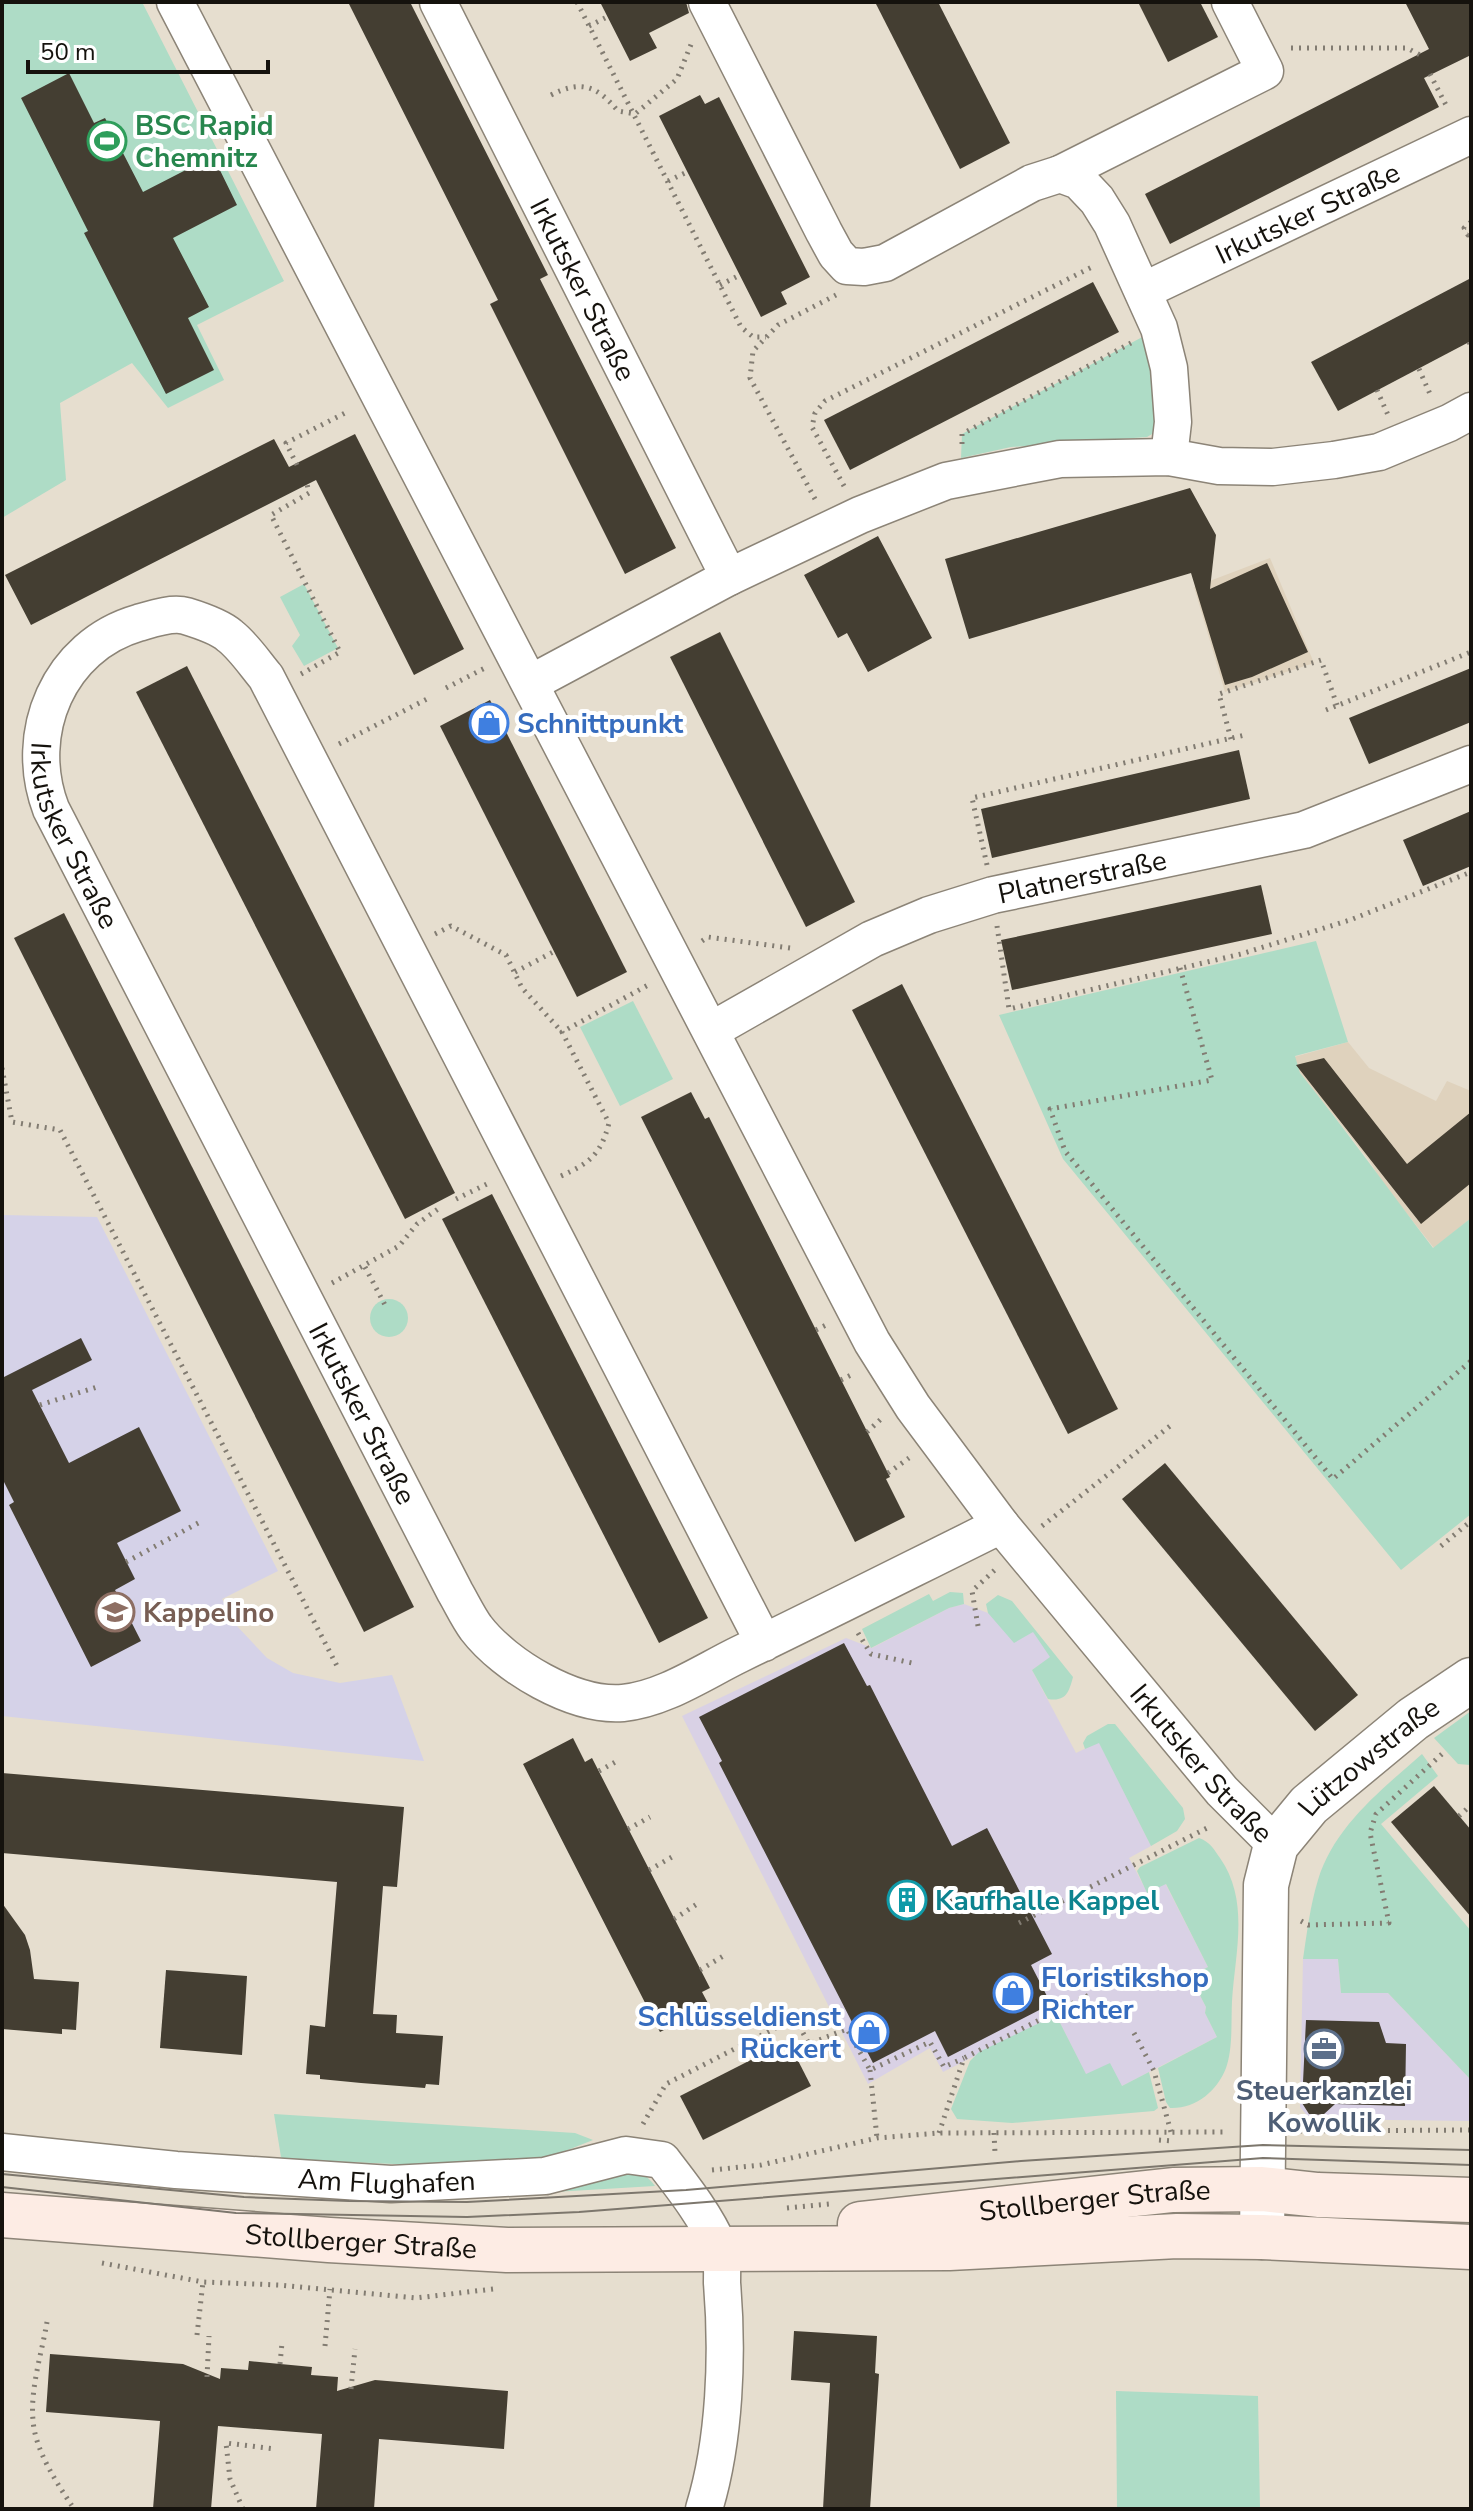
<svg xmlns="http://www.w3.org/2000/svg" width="1473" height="2511" font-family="'Nunito Sans',sans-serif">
	<rect width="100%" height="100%" fill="#e6decf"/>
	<!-- commercial -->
	<g fill="#d9d1e5">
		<path d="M964,1604l24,9 12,12 33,6 18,26 -19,13 44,83 23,-11 52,104 -22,12 18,34 18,-9 43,84 -18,9 16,31 -1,6 12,24 -95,49 -36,-11 -30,-60 -113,57 -13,-24 -62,36 -186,-368 164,-78 26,10 77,-40z"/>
		<path d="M1303,1959h35l3,34h47l83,87v41l-161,-2 -10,-12z"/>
	</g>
	<!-- built -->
	<g fill="#dfd2bd">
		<path d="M1270,558l44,105 -89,29 -31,-105z"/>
		<path d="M1348,1042l21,26 67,33 11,-20 24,10v127l-37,30 -52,-66 -13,-22 -69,-87 -6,-16z"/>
	</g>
	<!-- education -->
	<path fill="#d5d2e8" d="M2,1215l95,2 181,354 -56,28 14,26 31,33 26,15 47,10 52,-8 32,86 -422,-45z"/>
	<!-- green -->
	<g fill="#aedcc6">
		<path d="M2,2h140l142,279 -87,44 27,55 -56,28 -36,-45 -72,40 6,77 -64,38z"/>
		<path d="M1159,328l14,94 -26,15 -136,10 -50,11 1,-24z"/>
		<path d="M304,584l34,64 -34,18 -12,-20 8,-11 -20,-38z"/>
		<path d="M1316,941l32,101 -53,14 5,17c46,57 89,117 133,175l38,-30v296l-70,56 -338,-411 -64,-144z"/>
		<path d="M633,1001l40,78 -53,27 -40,-79z"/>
		<circle cx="389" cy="1318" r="19"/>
		<path d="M950,1592l13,1 1,11 -15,4 -78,40 -9,-19 67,-35 4,7z"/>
		<path d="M998,1595l14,6 61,76c-4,15 -7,25 -25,22l-16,-29 18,-13 -17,-25 -19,11 -26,-30 -2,-9z"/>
		<path d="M1471,1711v54h-1l-12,-1 -24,-26z"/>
		<path d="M1108,1724h7l68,84 2,11 -8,12 -26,15 -52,-103 -14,6 -2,-6 4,-7z"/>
		<path d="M1422,1754l16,22 -57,48 90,107v149l-83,-87h-47l-3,-34h-35c4,-26 7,-53 15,-79 16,-53 63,-90 104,-126z"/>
		<path d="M1199,1838c11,4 14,10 21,20 30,43 15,95 12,143 -1,20 1,48 -6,67 -9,23 -30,41 -56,40l-4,-6 -8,-34 59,-31 -12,-24 1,-6 -16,-31 18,-9 -42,-83 -19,9 -10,-22 3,-4z"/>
		<path d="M1056,2015l30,59 24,-11 12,23 27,-14 9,36 -4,3 -142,12 -55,-4 -6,-10 19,-48 9,-9z"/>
		<path d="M274,2114l301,19 18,7 -48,19 -129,6 -132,-6 -3,-2z"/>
		<path d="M624,2170c15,0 22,4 31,16l-101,6 45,-11z"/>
		<path d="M1116,2391l142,5 2,113h-143z"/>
	</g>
	<!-- building -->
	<g fill="#443e32">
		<path d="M348,2h62l138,273 -8,4 136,269 -51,26 -135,-270 8,-4z"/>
		<path d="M600,2h86l3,11 -40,20 8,15 -27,13z"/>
		<path d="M875,2h63l72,141 -50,26z"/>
		<path d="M1138,2h62l18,35 -50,25z"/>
		<path d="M1405,2h66v53l-47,23 15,29 -269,137 -25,-50 284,-145z"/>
		<path d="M69,73l25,50 11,-5 38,74 70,-36 24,49 -64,33 36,69 -21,11 26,52 -48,24 -82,-161 4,-2 -67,-133z"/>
		<path d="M700,95l5,9 14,-7 91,180 -29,15 6,12 -26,13 -102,-201z"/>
		<path d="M1471,278v63l-133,70 -27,-49z"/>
		<path d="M1093,282l26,50 -269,138 -26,-50z"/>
		<path d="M355,434l109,215 -50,26 -98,-195 -285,145 -26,-50 269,-136 15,28z"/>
		<path d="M1190,488l26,47 -6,54 57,-26 41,89 -56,25 -27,8 -34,-112 -222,66 -24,-80z"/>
		<path d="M878,536l54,102 -64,34 -21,-39 -9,5 -34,-63z"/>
		<path d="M720,632l135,270 -49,25 -136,-270z"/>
		<path d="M187,666l268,527 -50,26 -269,-527z"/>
		<path d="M1471,668v54l-102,42 -20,-46z"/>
		<path d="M490,700l137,272 -50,25 -137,-271z"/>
		<path d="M1239,750l11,49 -258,59 -11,-49z"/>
		<path d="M1471,811v55l-48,20 -20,-46z"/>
		<path d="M1261,885l11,49 -260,56 -11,-50z"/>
		<path d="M64,913l350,694 -50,25 -350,-694z"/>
		<path d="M902,984l216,425 -50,25 -216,-424z"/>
		<path d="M1324,1058l83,106 64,-52v71l-50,41 -125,-159z"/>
		<path d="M691,1092l14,27 4,-2 31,62 150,298 -4,2 19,38 -50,25 -214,-425z"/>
		<path d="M492,1194l216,424 -49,25 -217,-424z"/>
		<path d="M81,1338l11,22 -60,30 37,73 70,-36 42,84 -64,32 18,36 -20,11 26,51 -50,26 -82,-162 5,-3 -12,-24v-100z"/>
		<path d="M1165,1463l193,232 -43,36 -193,-232z"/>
		<path d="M844,1643l23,43 3,-1 82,161 35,-18 65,126 -21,11 20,39 -103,53 -13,-26 -62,32 -154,-300 3,-2 -23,-44z"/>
		<path d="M573,1738l12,24 7,-4 118,230 -8,4 8,15 -50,25 -137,-268z"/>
		<path d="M2,1773l402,34 -7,80 -14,-1 -10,128 24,1 -1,18 47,3 -4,49 -13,-1 -1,4 -64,-5 -41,-4v-4l-14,-1 4,-49 15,2 12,-145 -335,-29z"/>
		<path d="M1434,1786l37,44v87l-80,-95z"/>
		<path d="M2,1903l23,32 5,15 4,29 45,3 -3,48 -14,-1v5l-60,-5z"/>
		<path d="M166,1970l81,6 -5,79 -82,-7z"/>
		<path d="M1306,2020l73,2 7,21 20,1 -1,62 -70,-2 -12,11 -14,-1 -7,-11z"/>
		<path d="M788,2041l23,45 -108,54 -23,-44z"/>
		<path d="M794,2331l83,5 -2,37 4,1 -9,135h-47l7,-126 -39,-3z"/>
		<path d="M50,2354l133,10 37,15 1,-11 27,2 1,-9 63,6 -1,8 27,2 -1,14 38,-11 133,11 -4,58 -125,-10 -5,70h-58l6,-75 -104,-8 -7,83h-58l7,-88 -114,-9z"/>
	</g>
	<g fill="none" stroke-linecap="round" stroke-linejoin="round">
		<!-- minor casing -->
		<g stroke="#8c8477" stroke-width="39">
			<g id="minor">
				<path id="s1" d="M175,2l697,1340 41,65 88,118 221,266 54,54"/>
				<path id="s2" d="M438,2l291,575"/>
				<path d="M707,2l117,230 12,22 11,12 17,1 21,-4 147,-80 28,-9 19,7 18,19 15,24 47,104 10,40 4,54 -4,35"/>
				<path d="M1060,174l205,-103 -35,-69"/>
				<path id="s3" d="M1143,291l328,-156"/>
				<path d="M531,683l198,-106 131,-62 86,-34 114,-22 109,-2 50,9 54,1 61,-7 45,-8 70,-29 22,-12"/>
				<path id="s4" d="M712,1030l160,-91 57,-24 64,-20 311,-65 167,-66"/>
				<path id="s5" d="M764,1643l-498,-966c-11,-13 -22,-30 -36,-41 -10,-9 -31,-16 -44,-20 -14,-4 -34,3 -48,7 -79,23 -116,110 -87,186l404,783c7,12 13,25 21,36 29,38 98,79 147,75 41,-4 80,-31 117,-49 87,-42 174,-86 261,-129"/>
				<path id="s6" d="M2,2152l174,18 215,14 154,-8 81,-21 36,5c20,26 44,56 57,87 4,10 3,25 3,36 6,71 3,158 -18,226"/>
			</g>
		</g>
		<!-- tertiary casing -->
		<g stroke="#8c8477" stroke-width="47">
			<g id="tertiary">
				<path id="s7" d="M1262,2237l4,-352 10,-40 33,-40 104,-86 58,-39"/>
			</g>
		</g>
		<!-- secondary casing -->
		<g stroke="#8c8477" stroke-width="47">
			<g id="secondary">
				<path id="s8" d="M2,2215l327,25 178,10 442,-2 228,-12 85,1 209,10"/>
				<path id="s9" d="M860,2224l313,-34 89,-1 56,6 153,5"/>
			</g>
		</g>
		<!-- path -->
		<g stroke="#827c72" stroke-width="5" stroke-dasharray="2 6" stroke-linecap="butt">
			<path d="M577,2l164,325 12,10h13"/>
			<path d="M589,26l18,-9"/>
			<path d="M1291,48h116l13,7"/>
			<path d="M1430,74l18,35"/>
			<path d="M551,95c30,-15 45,-10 67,16l17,3 42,-35 15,-37"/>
			<path d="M668,181l19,-9"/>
			<path d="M1471,222l-7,6 4,7 3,-1"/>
			<path d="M720,285l20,-10"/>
			<path d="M1469,342l2,4"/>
			<path d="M1419,369l11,25"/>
			<path d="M1377,390l11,25"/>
			<path d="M962,444v-10l169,-91"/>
			<path d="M297,465l-11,-22 63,-32"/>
			<path d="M844,486l-32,-59 3,-14 10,-12 269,-135"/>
			<path d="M815,499l-65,-121 3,-27 25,-26 58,-30"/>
			<path d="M301,674l39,-22 -69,-137 38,-22 -2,-9"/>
			<path d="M446,688l39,-20"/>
			<path d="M1326,710l145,-58"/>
			<path d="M1231,739l-12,-45 102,-34 16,45"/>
			<path d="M339,744l88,-45"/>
			<path d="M987,865l-15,-67 273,-63"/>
			<path d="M997,926l12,83 232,-55 109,-34 121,-48"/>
			<path d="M435,934l16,-8 55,29 16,33 40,44"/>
			<path d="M702,941l6,-4 82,11"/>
			<path d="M1180,968l32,112 -162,29 15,42 268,328 138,-118"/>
			<path d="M515,972l40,-21"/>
			<path d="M2,1068l10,54 48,8 277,536"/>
			<path d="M561,1176c29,-13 40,-22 48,-53l-47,-91 88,-48"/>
			<path d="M456,1199l35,-17"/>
			<path d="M365,1267l20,38"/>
			<path d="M332,1283l67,-37 18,-22 21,-15"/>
			<path d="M816,1330l10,-5"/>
			<path d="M841,1380l12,-6"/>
			<path d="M40,1405l57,-18"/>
			<path d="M867,1432l14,-13"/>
			<path d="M888,1473l21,-15"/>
			<path d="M1042,1526l132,-103"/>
			<path d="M1441,1546l30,-25"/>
			<path d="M126,1562l76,-41"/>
			<path d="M978,1626l-6,-35 25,-23"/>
			<path d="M858,1633l13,21 41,9"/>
			<path d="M599,1771l20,-11"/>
			<path d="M1459,1816l12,-11"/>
			<path d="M628,1829l22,-12"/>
			<path d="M649,1870l23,-13"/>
			<path d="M674,1919l23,-15"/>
			<path d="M1301,1921l7,4 81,-2 -19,-90 6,-19 66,-60"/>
			<path d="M1019,1923l192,-97"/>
			<path d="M700,1970l25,-15"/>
			<path d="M1134,2033l20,38 17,61"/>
			<path d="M870,2070l7,68"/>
			<path d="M643,2124l23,-40 129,-66 14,26 38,-15 23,41 60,-28 14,25 20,-9"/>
			<path d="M1300,2131l171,-1"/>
			<path d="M939,2133l25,-75 125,-63"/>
			<path d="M994,2133l1,20"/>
			<path d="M1159,2140l13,1"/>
			<path d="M712,2170l49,-5 116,-27 62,-5 287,-1"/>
			<path d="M787,2208l42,-4"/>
			<path d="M102,2263l101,19 76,3 137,13 77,-9"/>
			<path d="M47,2322c-5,30 -17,67 -14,98 2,31 24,63 41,89"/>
			<path d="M197,2335l6,-53"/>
			<path d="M325,2346l5,-57"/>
			<path d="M280,2364l2,-21"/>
			<path d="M207,2377l2,-41"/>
			<path d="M351,2389l4,-40"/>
			<path d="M243,2509l-13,-30 -4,-36 49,6"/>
		</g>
		<!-- minor -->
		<use href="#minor" stroke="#fff" stroke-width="36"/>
		<!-- tertiary -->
		<use href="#tertiary" stroke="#fff" stroke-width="44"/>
		<!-- secondary -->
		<use href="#secondary" stroke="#fdece4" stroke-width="44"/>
		<!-- tram -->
		<g stroke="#7d776d" stroke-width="2">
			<path d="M2,2174l242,23 105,4 118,1 219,-12 335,-29 242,-16 208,5"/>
			<path d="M2,2187l234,26 231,4 112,-5 684,-54 208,7"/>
		</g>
	</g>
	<!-- icons -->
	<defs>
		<g id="stadium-ring" transform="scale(2)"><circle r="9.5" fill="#fff" stroke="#2e9e5b" stroke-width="1.5"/><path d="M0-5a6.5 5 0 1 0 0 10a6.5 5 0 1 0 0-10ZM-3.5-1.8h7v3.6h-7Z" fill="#2e9e5b"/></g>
		<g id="shop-ring" transform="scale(2)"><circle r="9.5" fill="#fff" stroke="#3f7fe0" stroke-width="1.5"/><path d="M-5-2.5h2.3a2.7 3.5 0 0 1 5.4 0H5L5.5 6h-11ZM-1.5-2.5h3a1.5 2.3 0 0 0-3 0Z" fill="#3f7fe0"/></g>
		<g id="school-ring" transform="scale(2)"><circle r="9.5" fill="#fff" stroke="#8d6e63" stroke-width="1.5"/><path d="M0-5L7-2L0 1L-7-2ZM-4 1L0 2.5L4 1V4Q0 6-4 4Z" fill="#8d6e63"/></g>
		<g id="building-ring" transform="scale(2)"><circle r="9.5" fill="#fff" stroke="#0f9aa8" stroke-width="1.5"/><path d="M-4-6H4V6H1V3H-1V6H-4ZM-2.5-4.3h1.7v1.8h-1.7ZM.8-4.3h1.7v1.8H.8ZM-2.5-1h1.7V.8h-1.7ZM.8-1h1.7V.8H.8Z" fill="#0f9aa8"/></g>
		<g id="office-ring" transform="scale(2)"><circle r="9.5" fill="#fff" stroke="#5c6f8a" stroke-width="1.5"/><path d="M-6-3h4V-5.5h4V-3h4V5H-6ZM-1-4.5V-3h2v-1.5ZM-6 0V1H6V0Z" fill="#5c6f8a"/></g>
	</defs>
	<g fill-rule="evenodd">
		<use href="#stadium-ring" x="107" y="141"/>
		<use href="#shop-ring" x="489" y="723"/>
		<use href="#school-ring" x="115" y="1612"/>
		<use href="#building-ring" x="907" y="1900"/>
		<use href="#shop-ring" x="1013" y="1993"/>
		<use href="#shop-ring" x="869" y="2032"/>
		<use href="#office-ring" x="1324" y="2049"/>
	</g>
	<g text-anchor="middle" stroke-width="8" stroke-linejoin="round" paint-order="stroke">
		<!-- leisure labels -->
		<g font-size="28" font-weight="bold" fill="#27864d" stroke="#fff" text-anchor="start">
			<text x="135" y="135">BSC Rapid<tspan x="135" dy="32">Chemnitz</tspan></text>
		</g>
		<!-- street labels -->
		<g font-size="28" fill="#15120d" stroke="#fff">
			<text dy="10" stroke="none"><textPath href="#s3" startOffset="182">Irkutsker Straße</textPath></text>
			<text dy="10" stroke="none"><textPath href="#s2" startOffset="322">Irkutsker Straße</textPath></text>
			<text dy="10" stroke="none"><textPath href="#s5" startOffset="1502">Irkutsker Straße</textPath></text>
			<text dy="10" stroke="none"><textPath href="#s4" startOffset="404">Platnerstraße</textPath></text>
			<text dy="10" stroke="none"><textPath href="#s5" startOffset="2150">Irkutsker Straße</textPath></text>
			<text dy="10" stroke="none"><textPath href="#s7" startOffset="522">Lützowstraße</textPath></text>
			<text dy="10" stroke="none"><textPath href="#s1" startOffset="2046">Irkutsker Straße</textPath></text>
			<text dy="10" stroke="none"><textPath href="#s6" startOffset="386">Am Flughafen</textPath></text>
			<text dy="10" stroke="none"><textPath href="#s9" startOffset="236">Stollberger Straße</textPath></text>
			<text dy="10" stroke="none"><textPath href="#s8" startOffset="360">Stollberger Straße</textPath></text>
		</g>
		<!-- shop labels -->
		<g font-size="28" font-weight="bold" fill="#366cbe" stroke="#fff" text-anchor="start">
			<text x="517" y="733">Schnittpunkt</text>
			<text x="1041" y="1987">Floristikshop<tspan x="1041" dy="32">Richter</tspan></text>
			<text x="841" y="2026" text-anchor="end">Schlüsseldienst<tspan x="841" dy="32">Rückert</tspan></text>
		</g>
		<!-- education labels -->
		<g font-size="28" font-weight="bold" fill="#785e54" stroke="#fff" text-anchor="start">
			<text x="143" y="1622">Kappelino</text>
		</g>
		<!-- culture labels -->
		<g font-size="28" font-weight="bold" fill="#0d838f" stroke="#fff" text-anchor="start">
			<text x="935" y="1910">Kaufhalle Kappel</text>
		</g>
		<!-- service labels -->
		<g font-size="28" font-weight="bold" fill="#4e5e75" stroke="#fff">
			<text x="1324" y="2100">Steuerkanzlei<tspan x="1324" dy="32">Kowollik</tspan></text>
		</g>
	</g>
	<!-- border -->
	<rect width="1473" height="2511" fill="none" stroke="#15120d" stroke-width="8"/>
	<!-- scale -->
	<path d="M28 60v12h240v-12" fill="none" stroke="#15120d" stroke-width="4"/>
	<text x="40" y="60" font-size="24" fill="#15120d" stroke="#ffffff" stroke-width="6" paint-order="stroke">50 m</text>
</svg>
